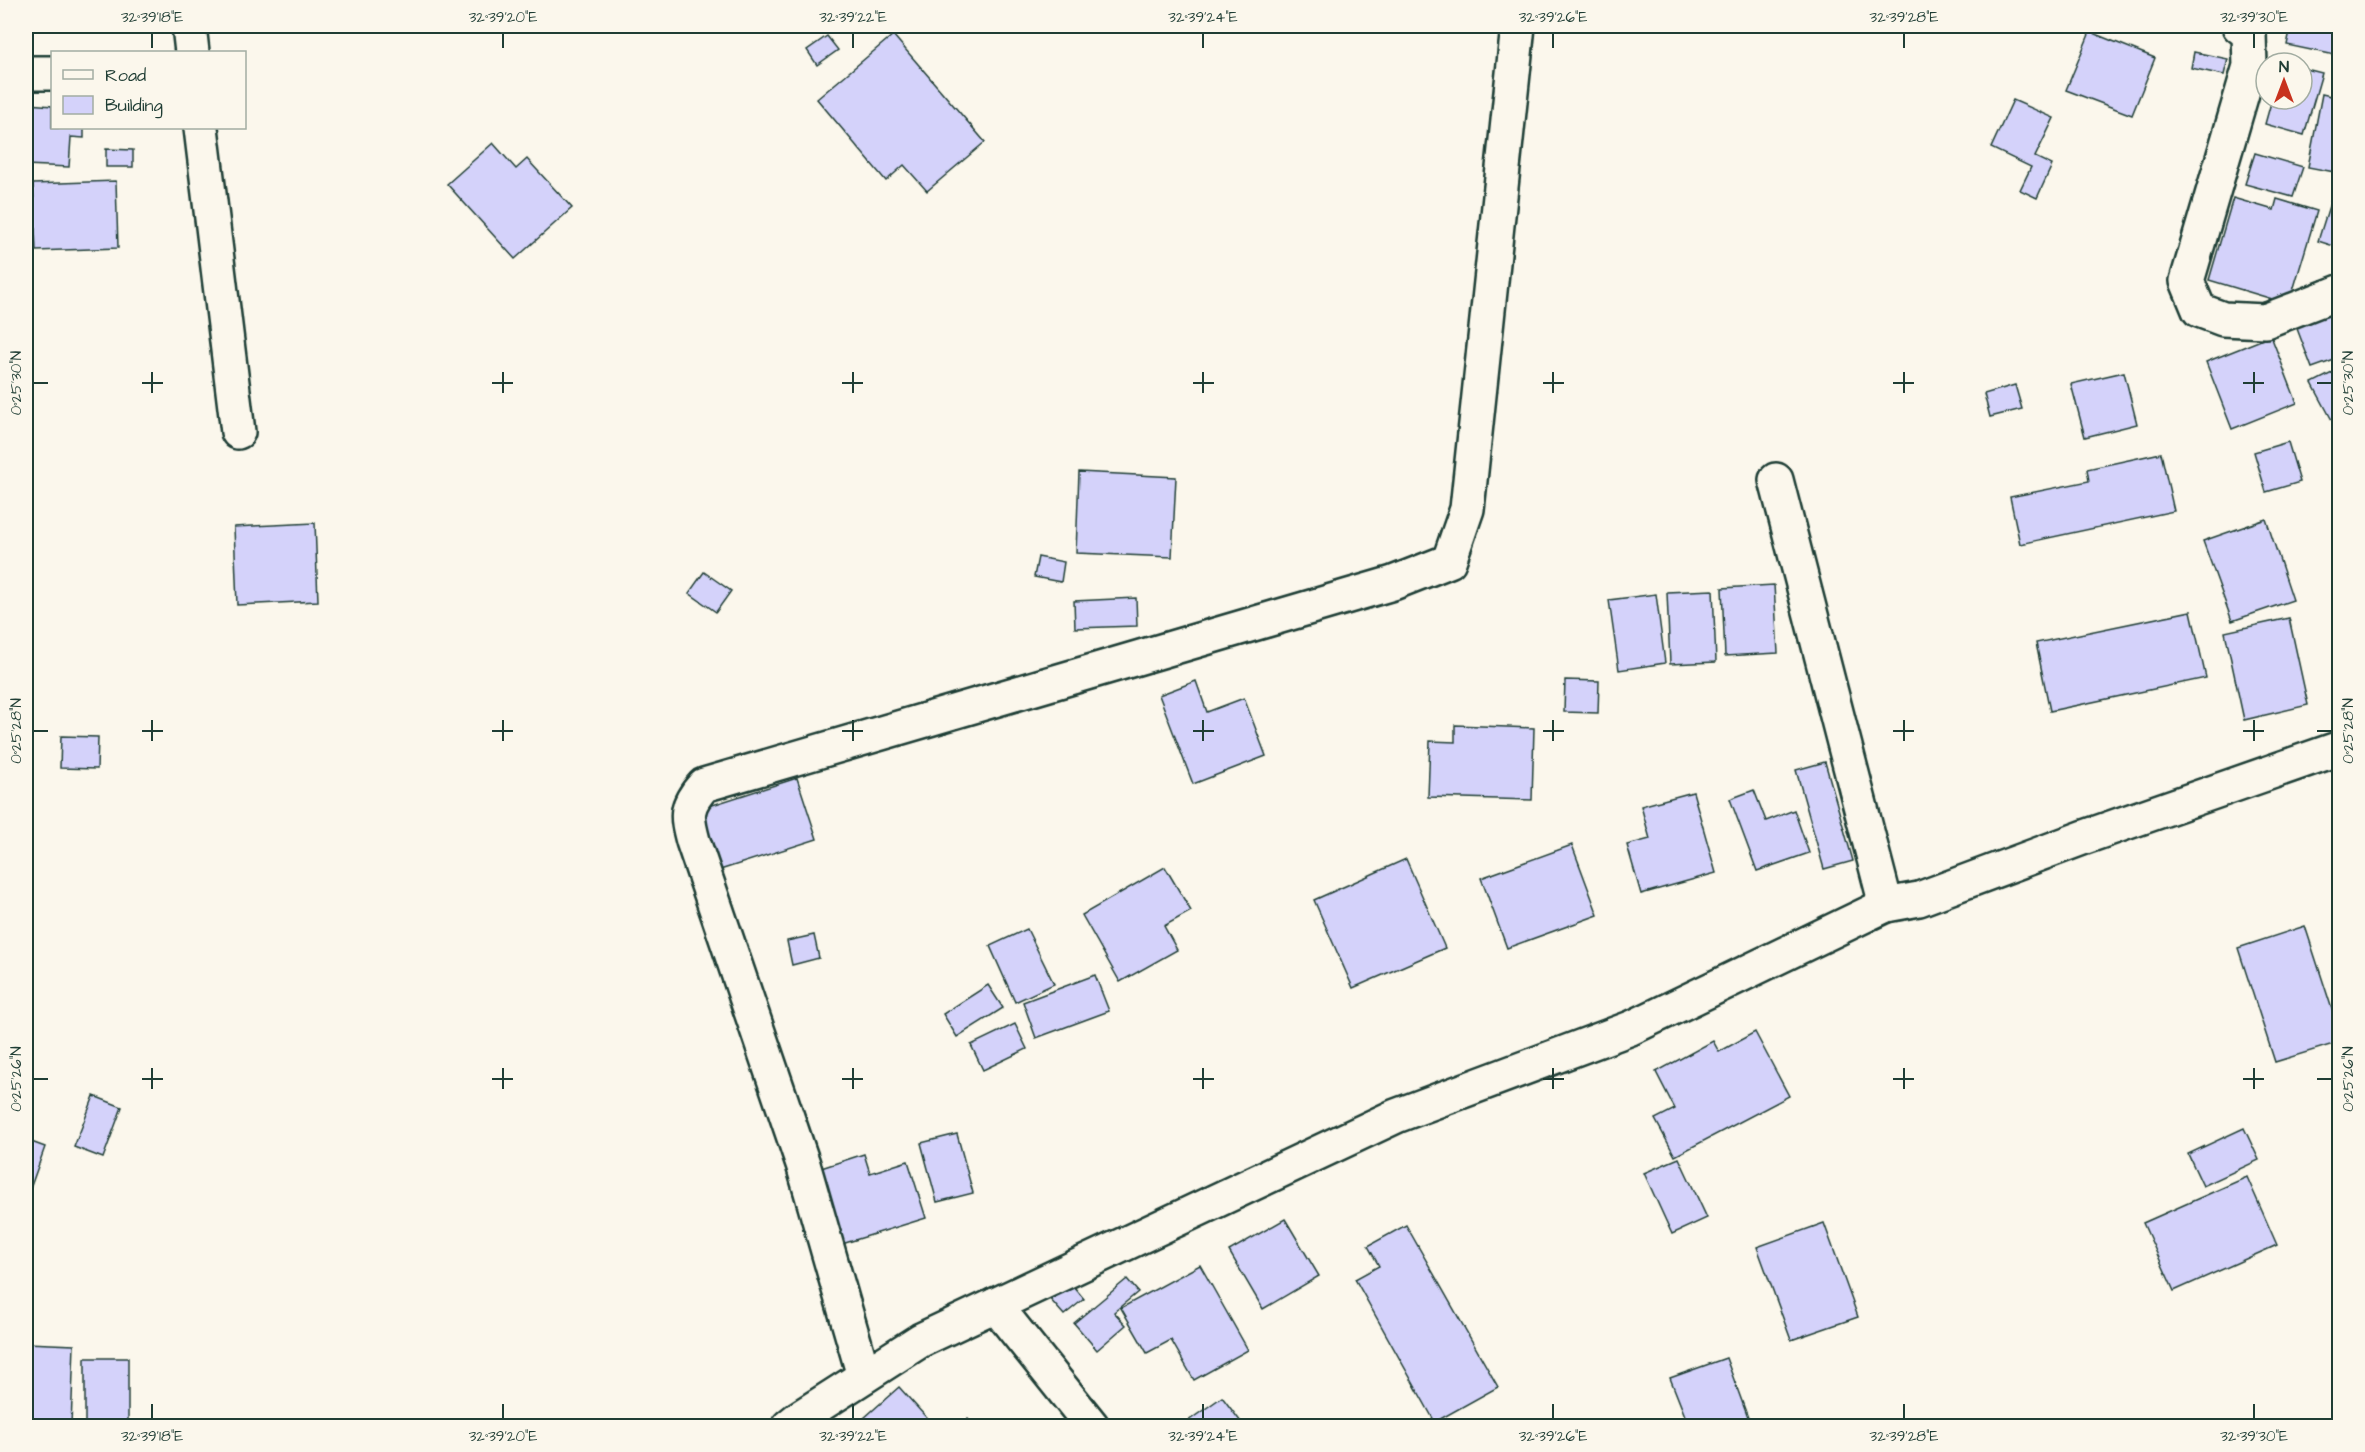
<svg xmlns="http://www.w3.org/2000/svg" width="2365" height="1452" font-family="'Architects Daughter',sans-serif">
	<rect width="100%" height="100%" fill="#fbf7ec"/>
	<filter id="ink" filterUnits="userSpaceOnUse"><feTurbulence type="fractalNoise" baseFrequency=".0167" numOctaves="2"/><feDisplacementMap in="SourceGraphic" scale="12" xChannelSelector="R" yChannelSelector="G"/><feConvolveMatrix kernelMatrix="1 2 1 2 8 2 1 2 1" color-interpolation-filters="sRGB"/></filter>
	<g filter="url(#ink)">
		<!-- building -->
		<g fill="#d4d2fa" stroke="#1f3d34" stroke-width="1.5">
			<path d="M2291,26h49v30l-53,-11z"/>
			<path d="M2090,32l65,26 -23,57 -66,-25z"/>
			<path d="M893,35l92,107 -58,49 -23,-26 -18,16 -69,-82z"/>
			<path d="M827,36l11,14 -21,15 -10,-15z"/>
			<path d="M2194,52l34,7 -4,16 -33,-7z"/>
			<path d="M2302,68l20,5 -18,62 -39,-11 7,-25h30z"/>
			<path d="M2322,94l18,4v75l-32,-6z"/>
			<path d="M2013,100l41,18 -19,39 17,8 -15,33 -17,-8 11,-23 -40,-19z"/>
			<path d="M29,104l23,2v22h32v10l-13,-1 -2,30 -43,-2z"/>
			<path d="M493,143l23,26 11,-10 45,49 -57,51 -68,-75z"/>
			<path d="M106,149l27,1v17h-27z"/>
			<path d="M2255,153l48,14 -10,30 -48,-13z"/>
			<path d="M116,181l2,67 -82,3 -3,-67z"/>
			<path d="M2334,190l6,2v56l-22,-7z"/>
			<path d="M2233,198l41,12 3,-11 40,12 -28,93 -80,-24z"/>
			<path d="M2340,311v47l-28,10 -16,-42z"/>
			<path d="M2271,336l26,67 -65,26 -26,-67z"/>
			<path d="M2340,369v66l-28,-52z"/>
			<path d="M2124,372l13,52 -52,13 -14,-53z"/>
			<path d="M2015,385l7,24 -32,8 -6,-23z"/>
			<path d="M2288,442l12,40 -34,10 -12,-40z"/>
			<path d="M2161,453l13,58 -154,33 -10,-47 79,-16 -2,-12z"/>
			<path d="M1079,472l97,5 -4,80 -96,-4z"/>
			<path d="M2266,519l27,81 -61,21 -29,-80z"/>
			<path d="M315,523l3,78 -81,4 -3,-78z"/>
			<path d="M1038,557l26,5 -3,20 -27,-5z"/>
			<path d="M704,572l27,19 -15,21 -27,-19z"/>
			<path d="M1774,585l4,68 -53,3 -3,-68z"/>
			<path d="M1713,590l3,72 -46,2 -3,-72z"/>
			<path d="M1656,594l9,69 -46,7 -10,-70z"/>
			<path d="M1136,598l1,28 -62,2 -1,-27z"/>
			<path d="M2191,611l15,67 -156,33 -14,-68z"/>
			<path d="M2289,618l19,87 -64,15 -19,-88z"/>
			<path d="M1565,680l34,1 -1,32 -34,-1z"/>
			<path d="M1196,681l11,31 37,-14 22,58 -73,28 -34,-89z"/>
			<path d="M1455,725l79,3 -2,72 -104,-3 2,-56 25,1z"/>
			<path d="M61,736l37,1 -1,32 -37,-1z"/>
			<path d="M1825,762l28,99 -29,8 -28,-99z"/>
			<path d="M797,778l20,61 -97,31 -20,-61z"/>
			<path d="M1754,790l12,31 28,-11 15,43 -52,18 -27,-72z"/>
			<path d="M1693,792l23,81 -75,21 -14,-49 23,-6 -9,-33z"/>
			<path d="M1572,845l26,70 -91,33 -26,-70z"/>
			<path d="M1406,859l39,89 -92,40 -39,-88z"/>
			<path d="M1165,867l26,44 -27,15 13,24 -57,32 -38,-67z"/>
			<path d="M2305,926l35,108v8l-65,20 -37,-114z"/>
			<path d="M1027,929l27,55 -39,18 -25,-56z"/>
			<path d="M814,935l5,23 -27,7 -5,-24z"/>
			<path d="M1095,975l14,36 -73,27 -13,-36z"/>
			<path d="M988,985l15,23 -46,29 -14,-23z"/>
			<path d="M1015,1024l12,25 -44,21 -12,-25z"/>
			<path d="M1755,1032l34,64 -114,60 -20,-37 20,-10 -19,-37 57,-31 6,11z"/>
			<path d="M94,1096l28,11 -19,51 -29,-11z"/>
			<path d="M2244,1128l15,32 -56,26 -15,-32z"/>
			<path d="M957,1134l16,59 -36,9 -16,-59z"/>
			<path d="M26,1140l19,7 -19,53z"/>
			<path d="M864,1154l6,19 38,-12 18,57 -97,30 -23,-75z"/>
			<path d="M1679,1158l28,60 -35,16 -28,-61z"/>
			<path d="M2247,1177l30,68 -103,46 -31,-68z"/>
			<path d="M1285,1219l34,57 -56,33 -34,-58z"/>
			<path d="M1824,1223l34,94 -67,23 -34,-93z"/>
			<path d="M1406,1225l92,162 -63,35 -80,-143 24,-13 -11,-20z"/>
			<path d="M1200,1265l48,85 -54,30 -23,-40 -24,13 -26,-45z"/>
			<path d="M1127,1279l11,13 -24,20 12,13 -29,25 -23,-27z"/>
			<path d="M1069,1281l15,18 -20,16 -15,-17z"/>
			<path d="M26,1343l48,2 -3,81h-45z"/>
			<rect x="85" y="1358" width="43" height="68"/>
			<path d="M1726,1358l25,68h-62l-19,-48z"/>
			<path d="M899,1387l35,39h-79z"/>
			<path d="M1222,1397l22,29h-63z"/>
			<path d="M968,1419l7,7h-15z"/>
		</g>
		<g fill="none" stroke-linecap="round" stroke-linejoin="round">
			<!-- minor casing -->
			<g stroke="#1f3d34" stroke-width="38">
				<g id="minor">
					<path d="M189,26l3,26"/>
					<path d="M2239,26l10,8 1,32 -63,215 12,29 24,9 42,2 75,-29"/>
					<path d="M26,73h26"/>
					<path d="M201,128l37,304"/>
					<path d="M1776,480l110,425"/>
					<path d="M995,1305l97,121"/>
					<path d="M864,1376l-61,-212 -110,-323c-7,-26 -8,-35 11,-56l689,-202 56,-22 18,-52 51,-483"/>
					<path d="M789,1426l10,-8 122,-78 475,-224 235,-88 255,-123 33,-6 166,-62 255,-89"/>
				</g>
			</g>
			<!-- minor -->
			<use href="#minor" stroke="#fbf7ec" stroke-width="33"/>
		</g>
	</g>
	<!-- ticks -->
	<path fill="none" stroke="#1f3d34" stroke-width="2" d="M152,33v15M503,33v15M853,33v15M1203,33v15M1553,33v15M1904,33v15M2254,33v15M152,372v21M503,372v21M853,372v21M1203,372v21M1553,372v21M1904,372v21M2254,372v21M33,383h15M142,383h21M492,383h21M842,383h21M1193,383h21M1543,383h21M1893,383h21M2243,383h21M2317,383h15M152,720v21M503,720v21M853,720v21M1203,720v21M1553,720v21M1904,720v21M2254,720v21M33,731h15M142,731h21M492,731h21M842,731h21M1193,731h21M1543,731h21M1893,731h21M2243,731h21M2317,731h15M152,1068v21M503,1068v21M853,1068v21M1203,1068v21M1553,1068v21M1904,1068v21M2254,1068v21M33,1079h15M142,1079h21M492,1079h21M842,1079h21M1193,1079h21M1543,1079h21M1893,1079h21M2243,1079h21M2317,1079h15M152,1404v15M503,1404v15M853,1404v15M1203,1404v15M1553,1404v15M1904,1404v15M2254,1404v15"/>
	<!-- margin -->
	<rect width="2365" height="1452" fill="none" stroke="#fbf7ec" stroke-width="66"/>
	<!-- legend -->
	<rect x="51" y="51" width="195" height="78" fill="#fbf7ec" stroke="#a3ada2" stroke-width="1.5"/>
	<rect x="63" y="70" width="30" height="9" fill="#fbf7ec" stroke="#a3ada2" stroke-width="1.5"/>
	<text x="105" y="81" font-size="18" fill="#1f3d34">Road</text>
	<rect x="63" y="96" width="30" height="18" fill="#d4d2fa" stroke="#a3ada2" stroke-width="1.5"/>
	<text x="105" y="111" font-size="18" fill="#1f3d34">Building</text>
	<!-- north arrow -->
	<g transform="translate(2284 81)"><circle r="28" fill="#fbf7ec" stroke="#a3ada2" stroke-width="1.5"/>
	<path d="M0-4.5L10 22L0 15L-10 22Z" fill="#c8321e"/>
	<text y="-9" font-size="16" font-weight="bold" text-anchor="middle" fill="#1f3d34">N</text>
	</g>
	<rect x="33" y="33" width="2299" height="1386" fill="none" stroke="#1f3d34" stroke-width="2"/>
	<g font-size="15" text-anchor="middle" fill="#1f3d34">
		<text x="152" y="22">32°39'18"E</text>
		<text x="503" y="22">32°39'20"E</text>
		<text x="853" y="22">32°39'22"E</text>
		<text x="1203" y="22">32°39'24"E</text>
		<text x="1553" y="22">32°39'26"E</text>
		<text x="1904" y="22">32°39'28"E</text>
		<text x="2254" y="22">32°39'30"E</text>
		<text transform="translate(16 383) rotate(-90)" y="5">0°25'30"N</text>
		<text transform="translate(2348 383) rotate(-90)" y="5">0°25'30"N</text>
		<text transform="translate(16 731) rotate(-90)" y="5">0°25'28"N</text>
		<text transform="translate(2348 731) rotate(-90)" y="5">0°25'28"N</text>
		<text transform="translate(16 1079) rotate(-90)" y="5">0°25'26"N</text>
		<text transform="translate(2348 1079) rotate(-90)" y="5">0°25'26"N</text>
		<text x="152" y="1441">32°39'18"E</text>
		<text x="503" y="1441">32°39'20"E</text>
		<text x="853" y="1441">32°39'22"E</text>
		<text x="1203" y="1441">32°39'24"E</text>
		<text x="1553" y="1441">32°39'26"E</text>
		<text x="1904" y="1441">32°39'28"E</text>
		<text x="2254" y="1441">32°39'30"E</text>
	</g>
</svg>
